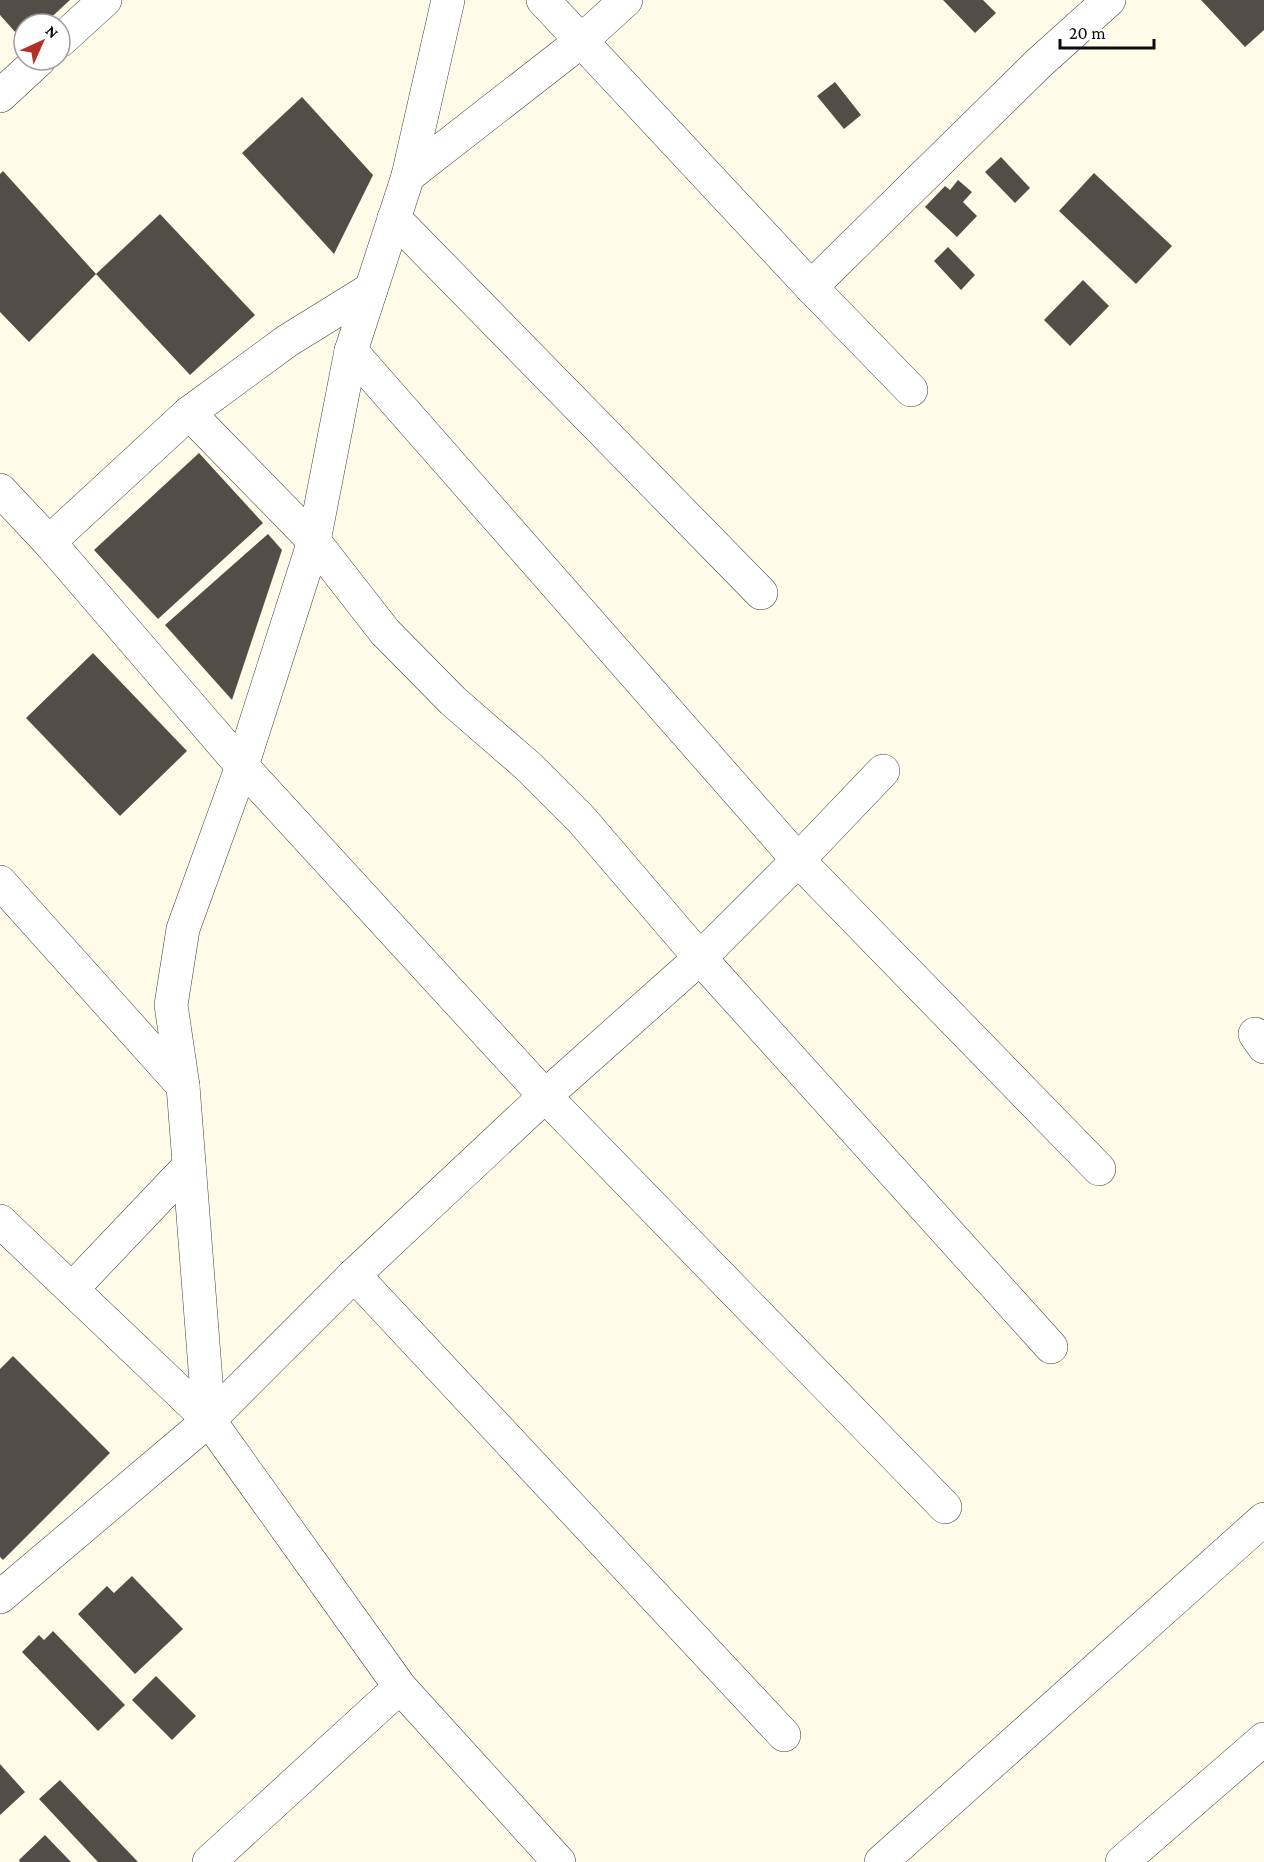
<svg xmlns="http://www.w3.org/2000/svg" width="1264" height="1862" font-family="'Crimson Pro',serif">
	<rect width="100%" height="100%" fill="#fefce9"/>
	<!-- building -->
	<g fill="#534d48">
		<path d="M0,0h70l-26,24h-20v18l-24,-27z"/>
		<path d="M943,0h40l13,13 -21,20z"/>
		<path d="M1201,0h63v30l-19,17z"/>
		<path d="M835,82l26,33 -17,14 -27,-33z"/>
		<path d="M302,97l71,78 -39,79 -92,-101z"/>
		<path d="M1001,157l29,31 -15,15 -30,-31z"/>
		<path d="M3,171l93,103 -67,68 -29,-30v-138z"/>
		<path d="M1094,173l78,73 -36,38 -77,-73z"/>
		<path d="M958,180l14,12 -9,10 14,14 -20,21 -32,-30 20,-21 5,4z"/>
		<path d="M160,214l95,101 -65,60 -94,-101z"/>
		<path d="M948,247l27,28 -14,15 -27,-29z"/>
		<path d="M1083,280l26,26 -39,40 -26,-26z"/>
		<path d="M199,453l64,70 -105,96 -64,-69z"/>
		<path d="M268,534l14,16 -50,150 -67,-75z"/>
		<path d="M93,653l94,98 -67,65 -94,-98z"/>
		<path d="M13,1356l97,97 -107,107 -3,-3v-188z"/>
		<path d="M132,1576l51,53 -48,45 -57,-60 29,-28 7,7z"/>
		<path d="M53,1631l72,74 -27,26 -76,-79 17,-17 5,5z"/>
		<path d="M156,1676l40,40 -24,24 -40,-40z"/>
		<path d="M0,1764l25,28 -25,23z"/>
		<path d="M60,1780l78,82h-40l-59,-63z"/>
		<path d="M45,1835l26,27h-51l-1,-2z"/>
	</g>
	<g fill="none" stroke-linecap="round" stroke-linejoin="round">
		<!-- minor casing -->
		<g stroke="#3e3e3e" stroke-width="34">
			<g id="minor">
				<path d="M543,0l268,287 100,103"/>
				<path d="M60,41l45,-41"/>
				<path d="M0,96l39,-36"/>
				<path d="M408,176l172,-134 46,-42"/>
				<path d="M394,218l367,375"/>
				<path d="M811,287l228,-224 70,-63"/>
				<path d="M351,351l447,509 301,309"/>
				<path d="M189,413l125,128 71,91 68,69 76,66 52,52 119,139 351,389"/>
				<path d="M0,490l49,52 193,224 303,330 400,411"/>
				<path d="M49,542l140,-129 98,-72 84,-52"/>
				<path d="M0,882l183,204"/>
				<path d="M1255,1034l9,13"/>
				<path d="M0,1221l209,199 191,267 159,175"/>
				<path d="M354,1275l430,460"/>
				<path d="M72,1289l117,-123"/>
				<path d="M209,1420l-26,-334 -12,-81 12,-76 59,-163 72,-225 37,-190 57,-175 40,-176"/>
				<path d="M0,1597l209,-177 145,-145 191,-179 155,-138 98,-98 85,-89"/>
				<path d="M209,1862l191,-175"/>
				<path d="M881,1862l383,-343"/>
				<path d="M1122,1862l142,-123"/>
			</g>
		</g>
		<!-- minor -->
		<use href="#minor" stroke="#fff" stroke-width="33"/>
	</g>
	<!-- north arrow -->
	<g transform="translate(42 42) rotate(45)"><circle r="28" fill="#ffffff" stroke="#9d9d9d" stroke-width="1.5"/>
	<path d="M0-4.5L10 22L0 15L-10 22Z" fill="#b53029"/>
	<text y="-9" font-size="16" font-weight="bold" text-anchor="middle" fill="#0b0b0b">N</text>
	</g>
	<!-- scale -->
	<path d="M1060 39v9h94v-9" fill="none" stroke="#0b0b0b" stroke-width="3"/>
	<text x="1069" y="39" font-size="18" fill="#0b0b0b" stroke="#ffffff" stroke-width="4.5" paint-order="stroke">20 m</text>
</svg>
